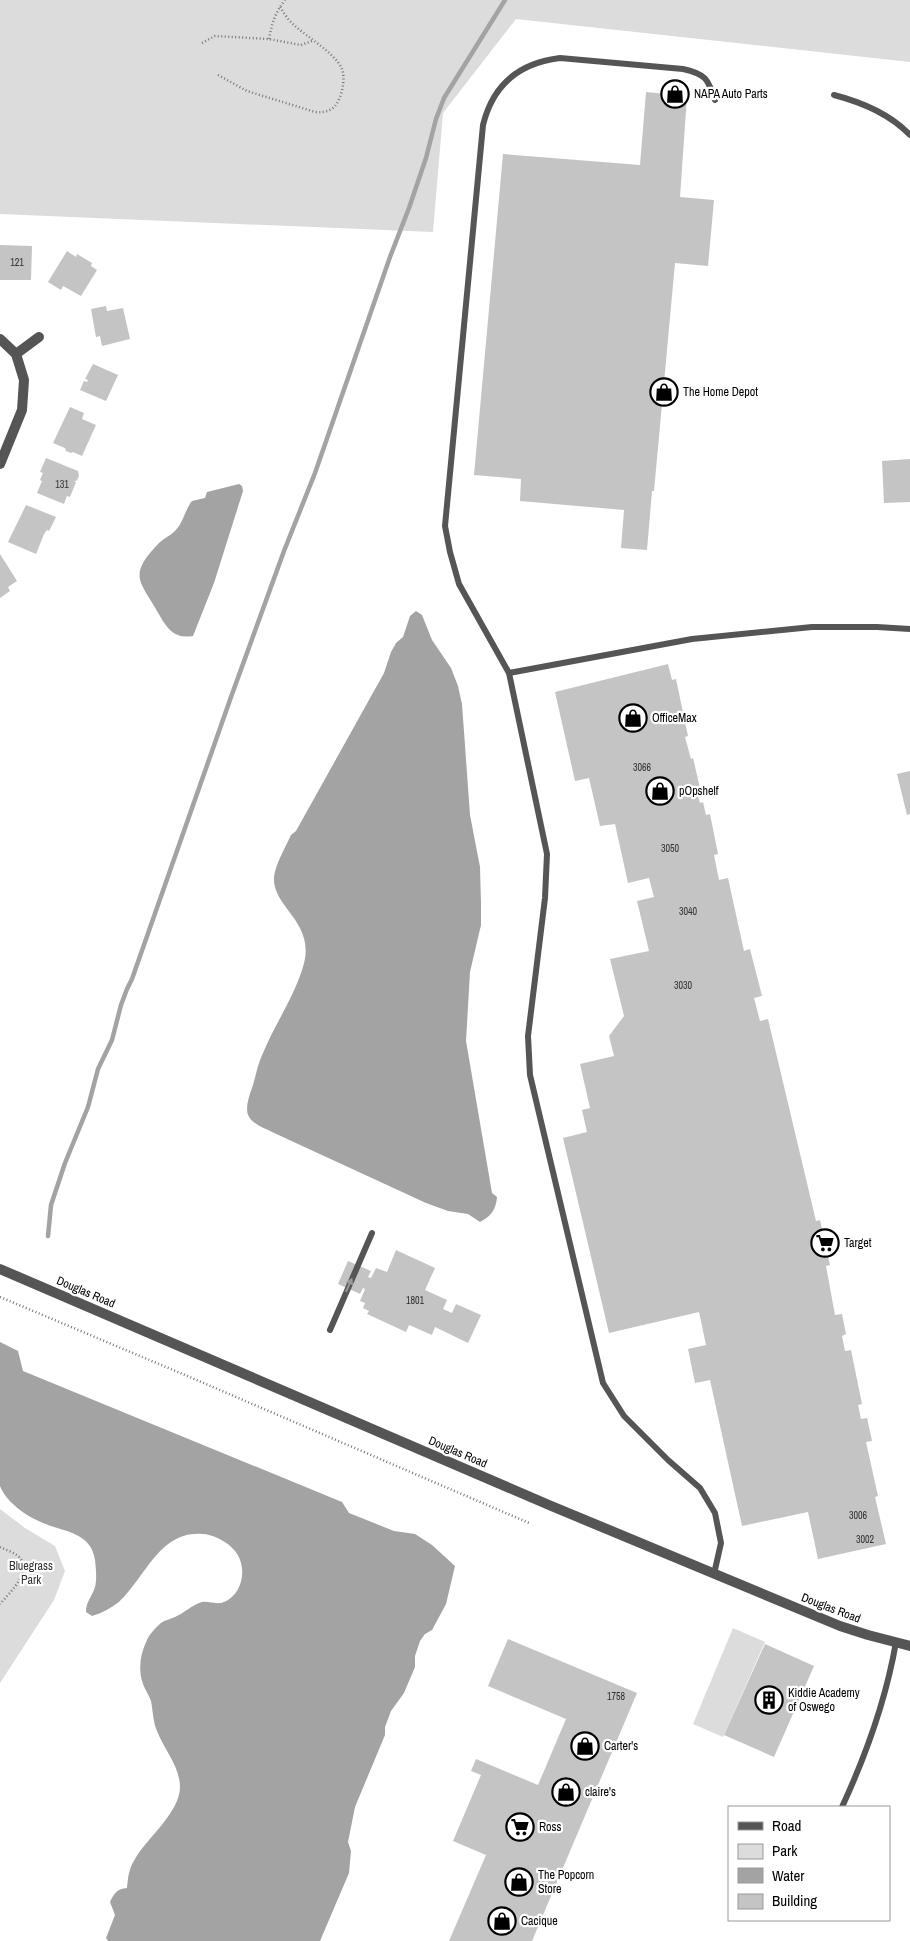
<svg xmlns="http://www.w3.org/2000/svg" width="910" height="1941" font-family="'Archivo Narrow',sans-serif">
	<rect width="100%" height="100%" fill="#fff"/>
	<!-- green -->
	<g fill="#dcdcdc">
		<path d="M0,0h910v62l-394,-43 -73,94 -10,119 -433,-18z"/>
		<path d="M0,1509l25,19 30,18 10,25 -11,29 -54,83z"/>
		<path d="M733,1628l32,14 -42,95 -30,-13z"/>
	</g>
	<!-- water -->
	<g fill="#a3a3a3">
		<path d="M239,484l3,2 1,5 -29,92 -21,53c-18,3 -25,-6 -33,-20 -19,-35 -34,-39 -1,-73 5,-5 11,-7 16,-12 8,-8 10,-21 17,-30l13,-3 2,-6z"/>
		<path d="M416,611l6,4 10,25 19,28 7,18 4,18 8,111 10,52 1,36v22l-11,47 -4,69 26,152 5,4c-1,13 -6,19 -17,25l-12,-8 -20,-3 -22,-8 -154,-71c-8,-4 -20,-8 -24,-17 -3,-9 2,-21 5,-30 3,-10 5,-22 10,-32 12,-29 31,-56 40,-86 14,-45 -31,-59 -29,-90 1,-12 12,-31 17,-42l5,-4 88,-158 7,-21 5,-9 7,-6 7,-21z"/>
		<path d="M0,1342l18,9 5,20 319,131 7,11 45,18 21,3 17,11 23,21 -9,38 -14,26 -7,4 -5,7 -5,15v11l-11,26 -13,18 -6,16v8l-30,72 -7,35 3,9 -2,22 -29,68h-212l-2,-3 9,-23 -5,-13c4,-9 7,-13 17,-14 1,-11 2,-20 8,-29 13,-22 45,-47 45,-72 0,-20 -16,-38 -23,-56 -4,-9 -4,-20 -6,-30 -2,-6 -6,-11 -8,-17 -5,-14 -3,-30 4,-44 2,-5 9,-13 14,-17 4,-3 10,-4 14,-6 9,-4 17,-12 27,-15 7,-1 15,3 22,0 19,-8 24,-35 11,-51 -7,-9 -22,-17 -33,-17 -43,-3 -56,43 -83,68 -8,6 -17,11 -27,14l-6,-4c0,-11 6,-15 9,-25 2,-8 1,-18 0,-27 -4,-28 -31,-28 -52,-37 -17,-7 -36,-20 -43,-37z"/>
	</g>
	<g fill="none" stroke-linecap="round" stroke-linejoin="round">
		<!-- stream -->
		<path stroke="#a3a3a3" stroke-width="4.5" d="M48,1236l3,-31 14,-42 23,-56 10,-38 14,-29 9,-35 6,-16 5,-10 99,-282 53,-146 31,-78 75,-216 19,-49 17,-50 10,-39 8,-21 61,-98"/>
	</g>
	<!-- building -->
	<g fill="#c4c4c4">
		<path d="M646,92l41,4 -7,101 34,3 -6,66 -33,-3 -21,228h-2l-5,59 -26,-2 3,-38 -104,-9 1,-22 -47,-4 29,-321 137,11z"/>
		<path d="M0,245l32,1 -1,34h-31z"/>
		<path d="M67,251l9,6 1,-3 15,9 -1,3 6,4 -16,26 -18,-10 -2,4 -13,-8z"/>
		<path d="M106,306l1,5 16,-3 7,31 -28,7 -2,-10 -4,1 -5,-28z"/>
		<path d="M93,364l25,11 -12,26 -26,-11 4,-9 3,1 1,-2 -3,-1z"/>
		<path d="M70,407l14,6 -2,6 14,6 -14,31 -9,-4 -2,1 -5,-2 -1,-3 -12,-5z"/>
		<path d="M46,458l32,13 1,5 -2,4 -3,2h2l-6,15 -3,-1 -3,8 -27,-11 5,-12 -2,-1 3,-7 -3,-1z"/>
		<path d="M910,459v43l-26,1 -2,-42z"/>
		<path d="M26,505l30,12 -7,14 -2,-1 -3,4 -8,20 -28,-12z"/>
		<path d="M0,554l17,27 -9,6 2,4 -10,7z"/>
		<path d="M668,664l4,16 4,-1 12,57 -3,1 6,22 2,-1 7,30 -4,1 4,14 3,-1 3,13 4,-1 8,40 -4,1 5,25 9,-2 16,73 6,-2 12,47 -8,2 6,23 8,-2 48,202 4,-1 10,45 -4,1 9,49 7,-1 4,20 -4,2 3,15 6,-1 11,54 -4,1 3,14 6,-1 5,23 -6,1 12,54 -3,1 11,47 -68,15 -10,-47 -66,14 -32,-146 -15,3 -7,-34 18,-4 -7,-33 -90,21 -46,-195 24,-6 -5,-22 8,-2 -10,-44 34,-8 -5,-20 15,-20 -14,-57 39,-8 -12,-50 17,-4 -5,-19 -21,5 -13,-59 -15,2 -11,-48 -14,3 -20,-89z"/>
		<path d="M910,771v43l-3,1 -10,-41z"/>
		<path d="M396,1250l39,18 -10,22 22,10 -4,9 9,4 4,-9 25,11 -13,28 -33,-16 -3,8 -23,-10 -3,7 -39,-18 2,-3 -6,-3 2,-5 -5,-2 5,-12 -2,-1 -3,6 -22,-10 10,-23 23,10 -3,6 3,1 5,-10 11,4z"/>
		<path d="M508,1639l129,54 -105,248h-83l37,-86 -33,-14 28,-66 -10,-4 5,-12 62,26 28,-66 -78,-33z"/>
		<path d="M765,1644l49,22 -40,91 -50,-22z"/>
	</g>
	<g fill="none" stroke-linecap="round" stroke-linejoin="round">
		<!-- path -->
		<g stroke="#777" stroke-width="2.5" stroke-dasharray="1 2.5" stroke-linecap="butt">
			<path d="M269,39c3,-16 6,-26 16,-39"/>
			<path d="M202,43l13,-7 54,3 32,6 11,-4"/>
			<path d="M218,75l29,16 68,21c11,1 20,-2 24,-13 4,-8 6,-22 3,-30 -7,-16 -35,-32 -48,-44 -6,-5 -10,-12 -14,-18"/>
			<path d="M0,1297l185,78 344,148"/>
			<path d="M0,1547c6,3 13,5 18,9 17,14 -9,37 -18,48"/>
		</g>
		<!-- service -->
		<g stroke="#555" stroke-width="6">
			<path d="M834,95c27,7 56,19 76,40"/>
			<path d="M509,673l183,-34 120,-12h65l33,2"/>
			<path d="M330,1330l42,-97"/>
			<path d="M714,1574l7,-31 -6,-30 -15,-25 -32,-28 -44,-44 -21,-33 -73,-308 -2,-39 17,-138 2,-44 -38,-181 -50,-89 -9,-32 -5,-26 38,-401c10,-41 36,-62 77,-67l123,11c23,5 25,10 32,31"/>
			<path d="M842,1807c24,-52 44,-107 54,-165"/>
		</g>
		<!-- minor -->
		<g stroke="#555" stroke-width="10">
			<path d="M0,339l16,15 8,26 -2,30 -22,54"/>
			<path d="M16,354l23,-17"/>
		</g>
		<!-- tertiary -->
		<path stroke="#555" stroke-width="10" d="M0,1269l549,236 291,121 28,9 42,11"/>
	</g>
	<!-- one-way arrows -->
	<defs><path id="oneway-solid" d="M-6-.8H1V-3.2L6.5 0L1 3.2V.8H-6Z" transform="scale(1.25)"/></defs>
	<use fill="#999" href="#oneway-solid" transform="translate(349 1285) rotate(-66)"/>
	<!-- icons -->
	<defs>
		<g id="shop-ring" transform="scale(1.4375)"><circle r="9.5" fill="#fff" stroke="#000" stroke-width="1.5"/><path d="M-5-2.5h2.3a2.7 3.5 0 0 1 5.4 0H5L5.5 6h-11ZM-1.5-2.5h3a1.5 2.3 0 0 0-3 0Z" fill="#000"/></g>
		<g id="supermarket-ring" transform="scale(1.4375)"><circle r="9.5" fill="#fff" stroke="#000" stroke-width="1.5"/><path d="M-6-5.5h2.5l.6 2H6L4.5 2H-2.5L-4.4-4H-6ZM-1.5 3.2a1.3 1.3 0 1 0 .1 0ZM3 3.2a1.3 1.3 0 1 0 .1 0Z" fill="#000"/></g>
		<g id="building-ring" transform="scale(1.4375)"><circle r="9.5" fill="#fff" stroke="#000" stroke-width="1.5"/><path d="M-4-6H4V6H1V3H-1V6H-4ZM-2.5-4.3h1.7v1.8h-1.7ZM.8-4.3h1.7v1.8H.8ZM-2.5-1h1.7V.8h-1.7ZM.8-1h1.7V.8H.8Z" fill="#000"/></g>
	</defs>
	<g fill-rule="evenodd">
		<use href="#shop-ring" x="675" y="94"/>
		<use href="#shop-ring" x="664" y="392"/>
		<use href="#shop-ring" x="633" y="718"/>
		<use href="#shop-ring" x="660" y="791"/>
		<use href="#supermarket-ring" x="825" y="1243"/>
		<use href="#building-ring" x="769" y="1700"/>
		<use href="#shop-ring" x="585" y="1746"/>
		<use href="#shop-ring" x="566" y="1792"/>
		<use href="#supermarket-ring" x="520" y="1827"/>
		<use href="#shop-ring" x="519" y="1882"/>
		<use href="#shop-ring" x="502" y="1921"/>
	</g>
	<g text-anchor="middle" stroke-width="4.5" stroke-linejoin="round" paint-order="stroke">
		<!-- number labels -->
		<g font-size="10" fill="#313131">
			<text x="17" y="266">121</text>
			<text x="62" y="488">131</text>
			<text x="642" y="771">3066</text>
			<text x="670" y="852">3050</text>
			<text x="688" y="915">3040</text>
			<text x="683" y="989">3030</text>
			<text x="415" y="1304">1801</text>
			<text x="858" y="1519">3006</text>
			<text x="865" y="1543">3002</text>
			<text x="616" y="1700">1758</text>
		</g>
		<!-- poi labels -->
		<g font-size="12" fill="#000" stroke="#fff" text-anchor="start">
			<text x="694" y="98">NAPA Auto Parts</text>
			<text x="683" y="396">The Home Depot</text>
			<text x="652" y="722">OfficeMax</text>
			<text x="679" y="795">pOpshelf</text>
			<text x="844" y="1247">Target</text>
			<text x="788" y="1697">Kiddie Academy<tspan x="788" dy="14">of Oswego</tspan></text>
			<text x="604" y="1750">Carter's</text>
			<text x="585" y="1796">claire's</text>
			<text x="539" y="1831">Ross</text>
			<text x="538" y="1879">The Popcorn<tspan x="538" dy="14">Store</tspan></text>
			<text x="521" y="1925">Cacique</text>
		</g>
		<!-- street labels -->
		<g font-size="12" fill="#000" stroke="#fff">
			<text transform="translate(86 1292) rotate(23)" y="4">Douglas Road</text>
			<text transform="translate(458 1452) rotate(23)" y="4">Douglas Road</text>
			<text transform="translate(831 1608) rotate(21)" y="4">Douglas Road</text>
		</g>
		<!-- park labels -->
		<g font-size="12" fill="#333" stroke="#fff">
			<text x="31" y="1570">Bluegrass<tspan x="31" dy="14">Park</tspan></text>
		</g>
	</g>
	<!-- legend -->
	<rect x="728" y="1806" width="162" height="115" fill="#ffffff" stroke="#999999"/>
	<rect x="738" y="1822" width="25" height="8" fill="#555555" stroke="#999999"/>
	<text x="772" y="1831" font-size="15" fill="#000000">Road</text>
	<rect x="738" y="1844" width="25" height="15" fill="#dcdcdc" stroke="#999999"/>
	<text x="772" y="1856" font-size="15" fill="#000000">Park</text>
	<rect x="738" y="1868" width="25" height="15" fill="#a3a3a3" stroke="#999999"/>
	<text x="772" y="1881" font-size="15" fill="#000000">Water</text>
	<rect x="738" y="1894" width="25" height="15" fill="#c4c4c4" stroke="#999999"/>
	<text x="772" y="1906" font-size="15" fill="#000000">Building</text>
</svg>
